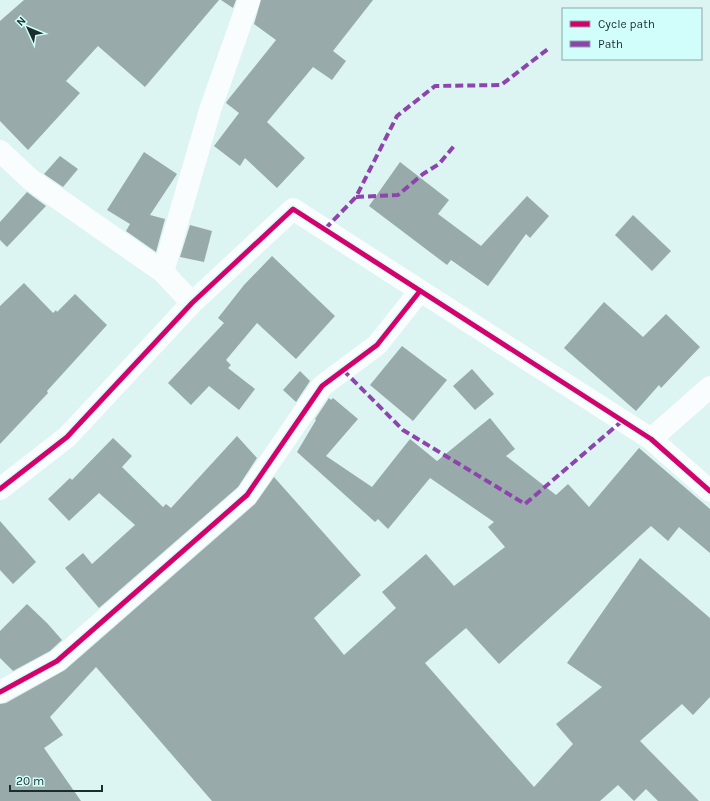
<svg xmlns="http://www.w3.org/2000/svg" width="710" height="801" font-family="Karla,sans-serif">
	<rect width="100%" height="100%" fill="#dcf4f2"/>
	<!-- building -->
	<g fill="#98aaa9">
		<path d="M24,0h195l-74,87 -47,-41 -32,35 14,12 -52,57 -28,-29v-100z"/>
		<path d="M221,0h15l-3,8z"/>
		<path d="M261,0h112l-40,51 13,10 -14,19 -19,-13 -46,55 38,36 -28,30 -32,-30 -5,8 -26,-20 25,-33 -13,-10 1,-2 49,-61 -22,-16z"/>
		<path d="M144,152l33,22 -27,41 15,4 -9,33 -30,-21 4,-7 -23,-14z"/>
		<path d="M60,156l18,13 -15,18 -19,-13z"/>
		<path d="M400,162l49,38 -11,14 43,32 46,-50 22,20 -19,22 -4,-4 -38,52 -37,-26 -4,5 -78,-59z"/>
		<path d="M27,192l19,14 -39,41 -7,-7v-18z"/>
		<path d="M633,215l38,36 -19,20 -37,-36z"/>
		<path d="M190,225l22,6 -8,31 -24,-5z"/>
		<path d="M272,256l63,60 -39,43 -39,-36 -31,37 5,5 -3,3 27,21 -16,21 -30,-24 -18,19 -23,-22 56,-60 -6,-5 26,-33z"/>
		<path d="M24,283l29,30 3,-3 1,2 18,-18 32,31 -60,66 1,2 -48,51v-138z"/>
		<path d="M604,302l39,35 23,-23 34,33 -39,41 -2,-3 -23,26 -72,-63z"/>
		<path d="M402,346l45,34 -34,41 -43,-36z"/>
		<path d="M472,369l22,25 -19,16 -22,-24z"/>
		<path d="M300,371l10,10 -14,21 -13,-12z"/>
		<path d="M329,398l2,2 2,-2 25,21 -32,37 46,31 38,-48 27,22 53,-43 25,31 -9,7 50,39 12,-11 21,23 50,-59 71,61v44l-31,-26 -11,14 -17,-15 -152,138 -33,-36 -41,35 109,124 39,-43 -17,-20 46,-37 -35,-24 73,-105 70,60v79l-17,18 -11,-11 -42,37 59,60h-41l-12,-12 -12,12 -16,-16 -18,16h-388l-116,-134 -46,50 13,18 -19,13 37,53h-81v-97l6,-1 59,-33 190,-166 19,-27 87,98 -47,43 30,37 52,-47 -14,-16 44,-38 28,32 51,-39 -17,-20 6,-5 -64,-44 -42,51 -10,-10 -3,3 -78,-70 19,-32 -1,-1z"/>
		<path d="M237,436l20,22 -19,29 -139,121 -34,-40 18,-15 9,11 43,-39 -36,-32 -30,28 -21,-22 22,-21 2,2 41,-42 19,18 -10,11 41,40 3,-3 5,4z"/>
		<path d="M0,521l36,41 -23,22 -13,-14z"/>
		<path d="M27,604l20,19 15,17 -12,11 -37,20 -13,-13v-27z"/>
	</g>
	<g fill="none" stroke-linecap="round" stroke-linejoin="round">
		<!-- minor -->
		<g stroke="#fafdfd" stroke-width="22">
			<path d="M0,151l30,28 133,93 29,31"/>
			<path d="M163,272l47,-162 39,-110"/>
			<path d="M651,439l59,-52"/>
			<path d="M0,489l67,-52 125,-134 101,-94 358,230 59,52"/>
			<path d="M0,692l57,-31 190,-166 75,-109 55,-41 43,-54"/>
		</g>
		<!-- quiet -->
		<g stroke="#8e44ad" stroke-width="4" stroke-dasharray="8 4" stroke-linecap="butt">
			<path d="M356,197l42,-2 25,-21 16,-10 15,-18"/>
			<path d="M325,229l31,-32 41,-81 38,-30 66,-1 47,-36"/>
			<path d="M343,370l60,60 122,74 97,-83"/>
		</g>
		<!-- cycleway casing -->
		<g stroke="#d1fefb" stroke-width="8">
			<g id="cycleway">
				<path d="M0,489l67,-52 125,-134 101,-94 358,230 59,52"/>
				<path d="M0,692l57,-31 190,-166 75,-109 55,-41 43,-54"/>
			</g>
		</g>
		<!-- cycleway -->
		<use href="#cycleway" stroke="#d6006c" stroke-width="5"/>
	</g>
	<!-- legend -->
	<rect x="562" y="8" width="140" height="52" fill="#d1fefb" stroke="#88aaa8"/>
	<rect x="570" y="21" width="20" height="6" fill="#d6006c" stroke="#88aaa8"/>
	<text x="598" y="28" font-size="12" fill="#1b2d2c">Cycle path</text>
	<rect x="570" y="41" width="20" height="6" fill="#8e44ad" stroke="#88aaa8"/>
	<text x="598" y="48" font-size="12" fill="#1b2d2c">Path</text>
	<!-- north arrow -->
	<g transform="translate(28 28) rotate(314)" stroke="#d1fefb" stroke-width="3" paint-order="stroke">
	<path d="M0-3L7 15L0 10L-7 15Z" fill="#1b2d2c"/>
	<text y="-6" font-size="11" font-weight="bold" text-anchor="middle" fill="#1b2d2c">N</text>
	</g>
	<!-- scale -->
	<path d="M10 785v6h92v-6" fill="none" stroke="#1b2d2c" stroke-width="2"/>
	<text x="16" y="785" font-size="12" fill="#1b2d2c" stroke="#d1fefb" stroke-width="3" paint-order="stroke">20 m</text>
</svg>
